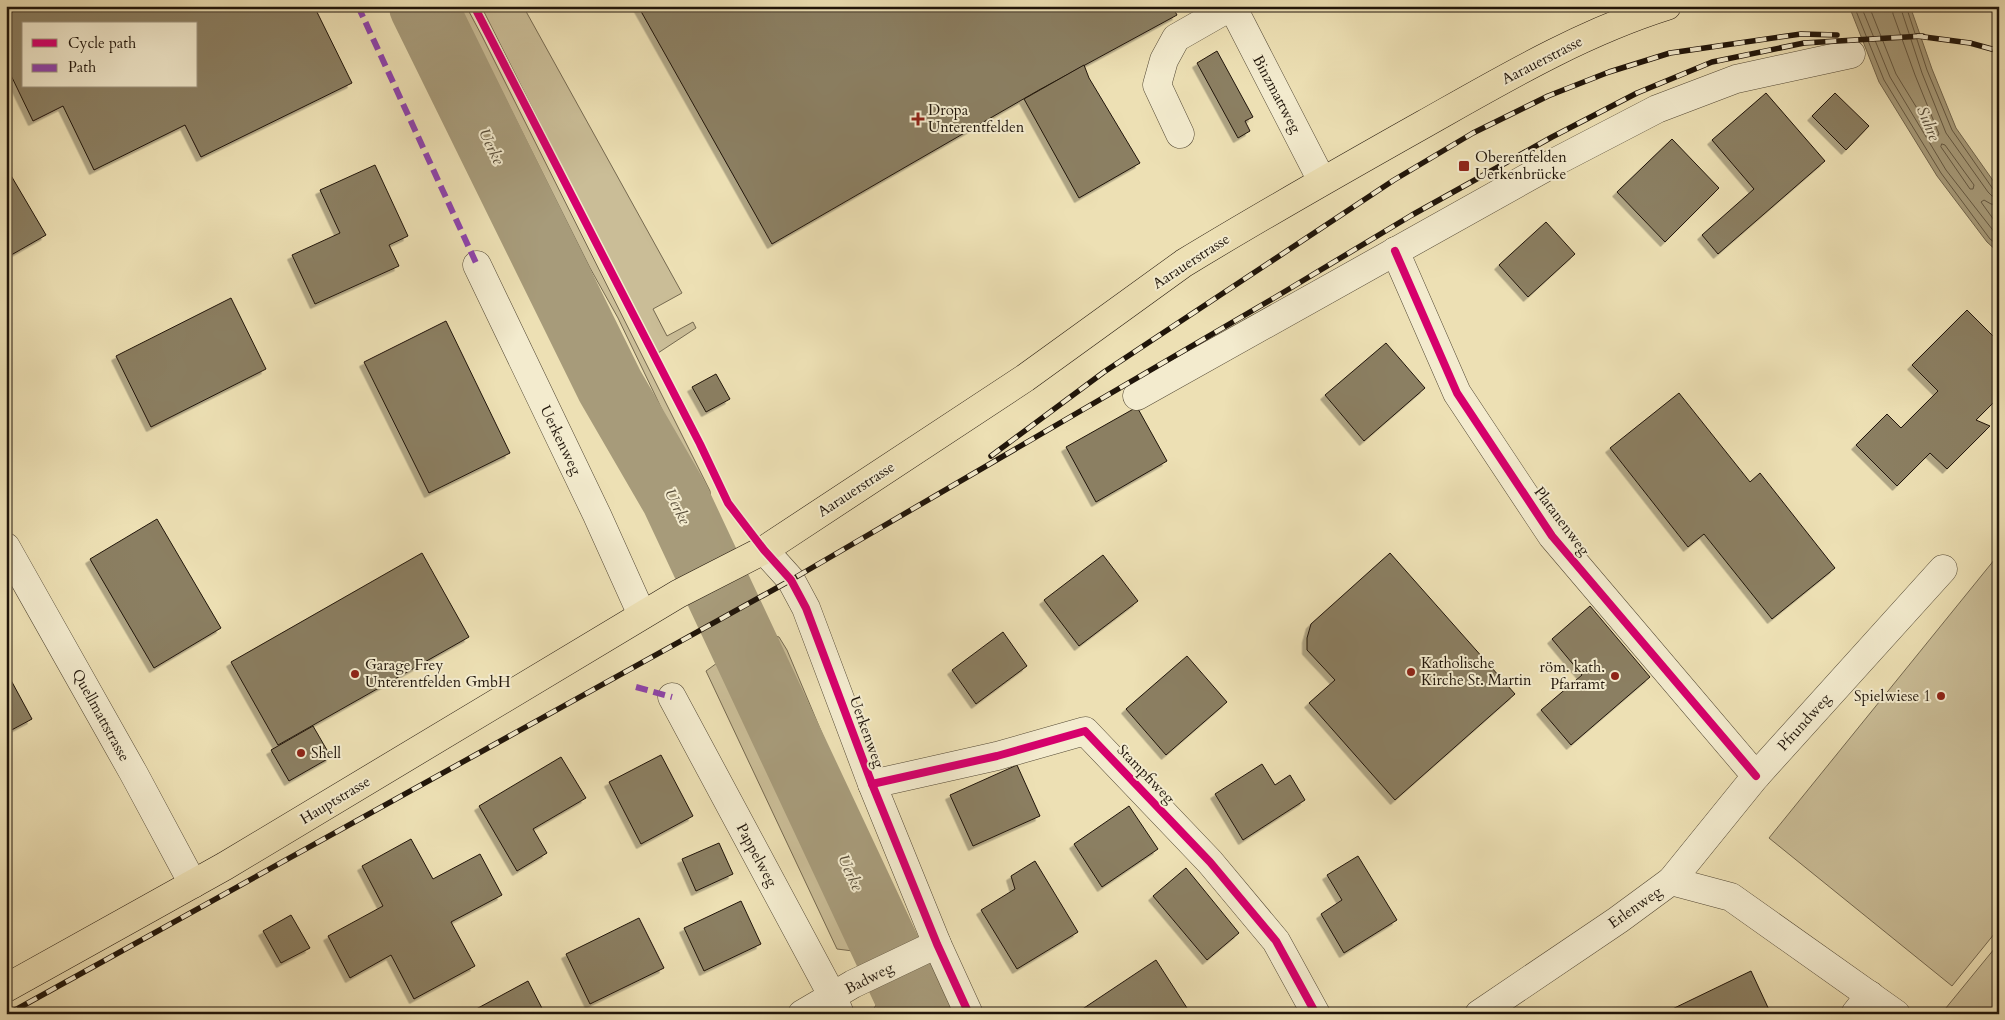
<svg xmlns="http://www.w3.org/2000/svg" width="2005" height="1020" font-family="Cardo,serif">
	<defs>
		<filter id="shadow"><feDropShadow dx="-4.5" dy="4.5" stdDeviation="0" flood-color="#0004"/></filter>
	</defs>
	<rect width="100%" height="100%" fill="#ede0b4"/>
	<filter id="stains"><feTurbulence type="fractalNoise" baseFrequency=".004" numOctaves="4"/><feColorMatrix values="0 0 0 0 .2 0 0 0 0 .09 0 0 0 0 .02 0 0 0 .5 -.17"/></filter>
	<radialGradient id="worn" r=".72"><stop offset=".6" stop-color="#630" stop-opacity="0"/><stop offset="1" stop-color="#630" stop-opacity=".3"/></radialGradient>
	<!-- green -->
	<g fill="#cabd97" stroke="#756950">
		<path d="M459,6h7l16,30 217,433 11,22 1,9 -5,1 -88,-183 -28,-50z"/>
		<path d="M481,6h42l159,287 -29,16 14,27 26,-14 3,6 -38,25 -25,-45z"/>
		<path d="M1999,554v374l-47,58 -183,-148z"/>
		<path d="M761,631l18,6 8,13 115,274 -49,27 -16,-2 -131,-278z"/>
		<path d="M1999,943v61l-8,10h-50z"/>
		<path d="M916,978l22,16 9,20h-77l15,-22z"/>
	</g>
	<!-- water -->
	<path fill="#a79b7a" stroke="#71654d" d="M1849,6h61l22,63 24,59 43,61v64l-12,-11 -50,-66 -58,-94z"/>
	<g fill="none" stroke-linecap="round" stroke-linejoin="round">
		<!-- shore -->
		<g stroke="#645842" stroke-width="1">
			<path d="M1854,6l30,74 57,93 49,66 9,7"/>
			<path d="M1861,6l29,71 56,93 53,68"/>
			<path d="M1869,6l27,68 38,62 3,1 2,-3 -24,-59 -22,-61 -1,-8"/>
			<path d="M1900,6l22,67 24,60 42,59 4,4 7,1"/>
			<path d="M1906,6l21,64 25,60 41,59 6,2"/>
			<path d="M1942,144l3,1 29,40 -1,4h-3l-29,-42z"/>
			<path d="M1999,205l-8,-1 -7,-4 -3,2 18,25"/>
		</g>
		<!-- river -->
		<path stroke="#a79b7a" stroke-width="68" d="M423,6l187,380 65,112 242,516"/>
	</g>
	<!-- building -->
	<g fill="#8b7f62" stroke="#20150a" fill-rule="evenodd" filter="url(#shadow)">
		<path d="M6,6h308l38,77 -151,74 -16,-32 -91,45 -31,-64 -30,15 -27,-56zM24,24h172v62h-172z"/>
		<path d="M638,6h534l5,9 -138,75 -267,154z"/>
		<path d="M1217,51l36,66 -8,4 5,10 -12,7 -41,-75z"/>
		<path d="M1084,65l5,13 51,85 -61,35 -55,-99z"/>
		<path d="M1766,93l59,68 -107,93 -16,-19 52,-46 -42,-49z"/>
		<path d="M1835,93l34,33 -23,24 -34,-34z"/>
		<path d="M1672,139l47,49 -54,54 -48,-50z"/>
		<path d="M375,165l33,71 -19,9 10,21 -84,38 -23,-49 48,-22 -20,-43z"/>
		<path d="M6,167l40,68 -40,23z"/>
		<path d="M1546,222l29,32 -47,43 -29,-32z"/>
		<path d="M231,298l35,71 -115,58 -35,-71z"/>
		<path d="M1967,310l32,32v55l-23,23 14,6 -43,43 -17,-16 -33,33 -41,-41 31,-31 14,14 37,-37 -26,-26z"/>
		<path d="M446,321l64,132 -81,40 -65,-131z"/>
		<path d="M1386,343l39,45 -61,53 -39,-46z"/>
		<path d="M716,374l14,25 -24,13 -14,-25z"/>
		<path d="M1679,393l71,89 10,-9 75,95 -63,51 -68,-85 -16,13 -78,-99z"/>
		<path d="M1137,407l30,54 -71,41 -30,-55z"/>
		<path d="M157,519l64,109 -67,40 -64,-109z"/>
		<path d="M422,553l47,84 -191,108 -47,-83z"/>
		<path d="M1390,553l125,141 -120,106 -86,-97 26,-23 -28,-30v-12l4,-14z"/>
		<path d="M1103,555l35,46 -59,45 -35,-46z"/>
		<path d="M1590,606l60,71 -79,68 -30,-35 41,-35 -30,-36z"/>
		<path d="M1003,632l24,34 -51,38 -24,-34z"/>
		<path d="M1187,656l40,46 -61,53 -40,-46z"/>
		<path d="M6,671l26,48 -26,14z"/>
		<path d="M313,726l18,31 -42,24 -18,-31z"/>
		<path d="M661,755l32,61 -52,28 -32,-62z"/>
		<path d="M561,757l25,41 -53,31 14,24 -30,18 -38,-65z"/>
		<path d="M1262,764l13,21 15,-10 15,25 -62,40 -28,-46z"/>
		<path d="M1017,765l23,51 -67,30 -23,-51z"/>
		<path d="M1129,806l29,43 -56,38 -28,-43z"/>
		<path d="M411,839l22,40 47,-25 22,41 -51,27 24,44 -61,33 -23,-44 -41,23 -22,-42 55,-30 -21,-40z"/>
		<path d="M719,843l14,31 -37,17 -14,-32z"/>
		<path d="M1358,856l39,64 -53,33 -23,-39 21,-14 -15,-25z"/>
		<path d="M1035,861l43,71 -61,37 -36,-59 34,-21 -4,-13z"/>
		<path d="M1186,868l53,65 -32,27 -54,-64z"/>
		<path d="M741,901l20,43 -57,27 -20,-43z"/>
		<path d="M291,915l19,33 -29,15 -18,-32z"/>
		<path d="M639,918l25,50 -74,36 -24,-50z"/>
		<path d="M1156,960l31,48 -9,6h-103z"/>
		<path d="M1751,971l20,43h-109z"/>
		<path d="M528,981l17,33h-78z"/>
	</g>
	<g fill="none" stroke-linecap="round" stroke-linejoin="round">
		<!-- minor casing -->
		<g stroke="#534834" stroke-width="29">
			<g id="minor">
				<path d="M1180,134l-23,-49 7,-25 12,-22 56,-32 90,175"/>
				<path d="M1395,251l62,142 95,143 204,240"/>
				<path d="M477,265l120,250 45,100"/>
				<path d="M1137,396l420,-235 100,-52 79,-30 115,-25"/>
				<path d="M6,547l128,227 59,110"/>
				<path d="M764,550l27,30 15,28 66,176 65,160 32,70"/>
				<path d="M672,697l161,300 7,17"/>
				<path d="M872,784l125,-28 88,-25 125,131 66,79 40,73"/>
				<path d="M1671,881l85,-105 187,-207"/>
				<path d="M802,1014l51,-30 84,-40"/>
				<path d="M1479,1014l139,-94 53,-39 60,16 165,117"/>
				<path d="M1855,1014l15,-19"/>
			</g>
		</g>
		<!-- major casing -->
		<g stroke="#20150a" stroke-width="29">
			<path id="major" d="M6,988l219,-122 453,-272 86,-44 261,-172 159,-115c79,-48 160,-94 240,-139 78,-44 157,-91 243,-118"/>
		</g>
		<!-- minor -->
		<use href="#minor" stroke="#f3ebce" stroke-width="28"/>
		<!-- major -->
		<use href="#major" stroke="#ede0b4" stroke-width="28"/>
		<!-- rail casing -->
		<g stroke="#20150a" stroke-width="5.5">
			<g id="rail">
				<path d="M1917,36l53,7 29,8"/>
				<path d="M991,456l113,-84 290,-192 79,-47 75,-37 61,-24 61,-19 131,-19 36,1"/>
				<path d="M8,1014l783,-434 483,-282 138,-83 140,-78 85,-44 75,-31 92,-19 119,-7"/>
			</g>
		</g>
		<!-- rail -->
		<use href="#rail" stroke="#f3ebce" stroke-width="4" stroke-dasharray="11" stroke-linecap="butt"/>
		<!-- quiet -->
		<g stroke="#8e44ad" stroke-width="6" stroke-dasharray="12 6" stroke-linecap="butt">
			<path d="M358,6l119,259"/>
			<path d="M636,687l36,10"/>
		</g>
		<!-- cycleway casing -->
		<g stroke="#f3ebce" stroke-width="11">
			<g id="cycleway">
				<path d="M474,6l226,438 28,59 36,47 27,30 15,28 66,176 65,160 32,70"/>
				<path d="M1395,251l62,142 95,143 204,240"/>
				<path d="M872,784l125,-28 88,-25 125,131 66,79 40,73"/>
			</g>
		</g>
		<!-- cycleway -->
		<use href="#cycleway" stroke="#d6006c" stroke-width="8"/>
	</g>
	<!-- markers -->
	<g fill="#8f2418" stroke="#f3ebce" stroke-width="2">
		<path d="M915.5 111.5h5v5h5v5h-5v5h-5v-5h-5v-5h5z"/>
		<rect x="1458" y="160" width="12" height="12" rx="2.5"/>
		<circle cx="1411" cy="672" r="5"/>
		<circle cx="355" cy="674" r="5"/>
		<circle cx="1615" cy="676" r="5"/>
		<circle cx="1941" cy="696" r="5"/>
		<circle cx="301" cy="753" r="5"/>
	</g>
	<g text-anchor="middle" stroke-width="4" stroke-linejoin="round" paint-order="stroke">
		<!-- street labels -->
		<g font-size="15" fill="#20150a" stroke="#f3ebce">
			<text transform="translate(1542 60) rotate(-27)" y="5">Aarauerstrasse</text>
			<text transform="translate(1277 94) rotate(62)" y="5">Binzmattweg</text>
			<text transform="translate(1191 261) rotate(-33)" y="5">Aarauerstrasse</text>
			<text transform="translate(561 440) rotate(64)" y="5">Uerkenweg</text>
			<text transform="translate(856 489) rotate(-33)" y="5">Aarauerstrasse</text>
			<text transform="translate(1562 521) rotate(53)" y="5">Platanenweg</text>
			<text transform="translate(101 715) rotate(61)" y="5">Quellmattstrasse</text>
			<text transform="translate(1804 722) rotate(-48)" y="5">Pfrundweg</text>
			<text transform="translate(867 732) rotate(70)" y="5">Uerkenweg</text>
			<text transform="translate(1146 774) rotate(46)" y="5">Stampfiweg</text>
			<text transform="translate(335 800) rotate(-31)" y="5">Hauptstrasse</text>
			<text transform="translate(757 855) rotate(62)" y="5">Pappelweg</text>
			<text transform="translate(1635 907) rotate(-35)" y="5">Erlenweg</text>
			<text transform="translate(869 978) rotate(-27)" y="5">Badweg</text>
		</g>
		<!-- poi labels -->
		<g font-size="15" fill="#20150a" stroke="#f3ebce" text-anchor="start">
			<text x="928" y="115">Dropa<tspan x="928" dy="17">Unterentfelden</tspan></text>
			<text x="1475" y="162">Oberentfelden<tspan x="1475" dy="17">Uerkenbrücke</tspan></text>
			<text x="1421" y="668">Katholische<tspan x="1421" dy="17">Kirche St. Martin</tspan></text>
			<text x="365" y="670">Garage Frey<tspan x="365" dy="17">Unterentfelden GmbH</tspan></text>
			<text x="1605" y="672" text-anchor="end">röm. kath.<tspan x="1605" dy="17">Pfarramt</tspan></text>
			<text x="1931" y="701" text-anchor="end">Spielwiese 1</text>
			<text x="311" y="758">Shell</text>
		</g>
		<!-- water labels -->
		<g font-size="16" font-style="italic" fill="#564b37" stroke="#f3ebce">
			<text transform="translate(1929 123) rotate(67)" y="6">Suhre</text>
			<text transform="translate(492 146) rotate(64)" y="6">Uerke</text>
			<text transform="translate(678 506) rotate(63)" y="6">Uerke</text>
			<text transform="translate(851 872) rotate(65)" y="6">Uerke</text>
		</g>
	</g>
	<!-- margin -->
	<rect width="2005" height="1020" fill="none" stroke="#ede0b4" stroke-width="25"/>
	<rect x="8" y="8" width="1990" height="1005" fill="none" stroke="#20150a" stroke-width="2.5"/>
	<rect x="12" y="12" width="1980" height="995" fill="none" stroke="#20150a"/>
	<!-- legend -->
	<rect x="22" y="22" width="175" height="65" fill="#f3ebce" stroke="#9f9580"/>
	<rect x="32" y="39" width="25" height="8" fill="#d6006c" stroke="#9f9580"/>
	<text x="68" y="48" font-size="15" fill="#20150a">Cycle path</text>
	<rect x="32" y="64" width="25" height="8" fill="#8e44ad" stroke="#9f9580"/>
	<text x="68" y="72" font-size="15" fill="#20150a">Path</text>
	<rect width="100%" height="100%" filter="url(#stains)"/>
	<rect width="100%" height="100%" fill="url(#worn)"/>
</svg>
